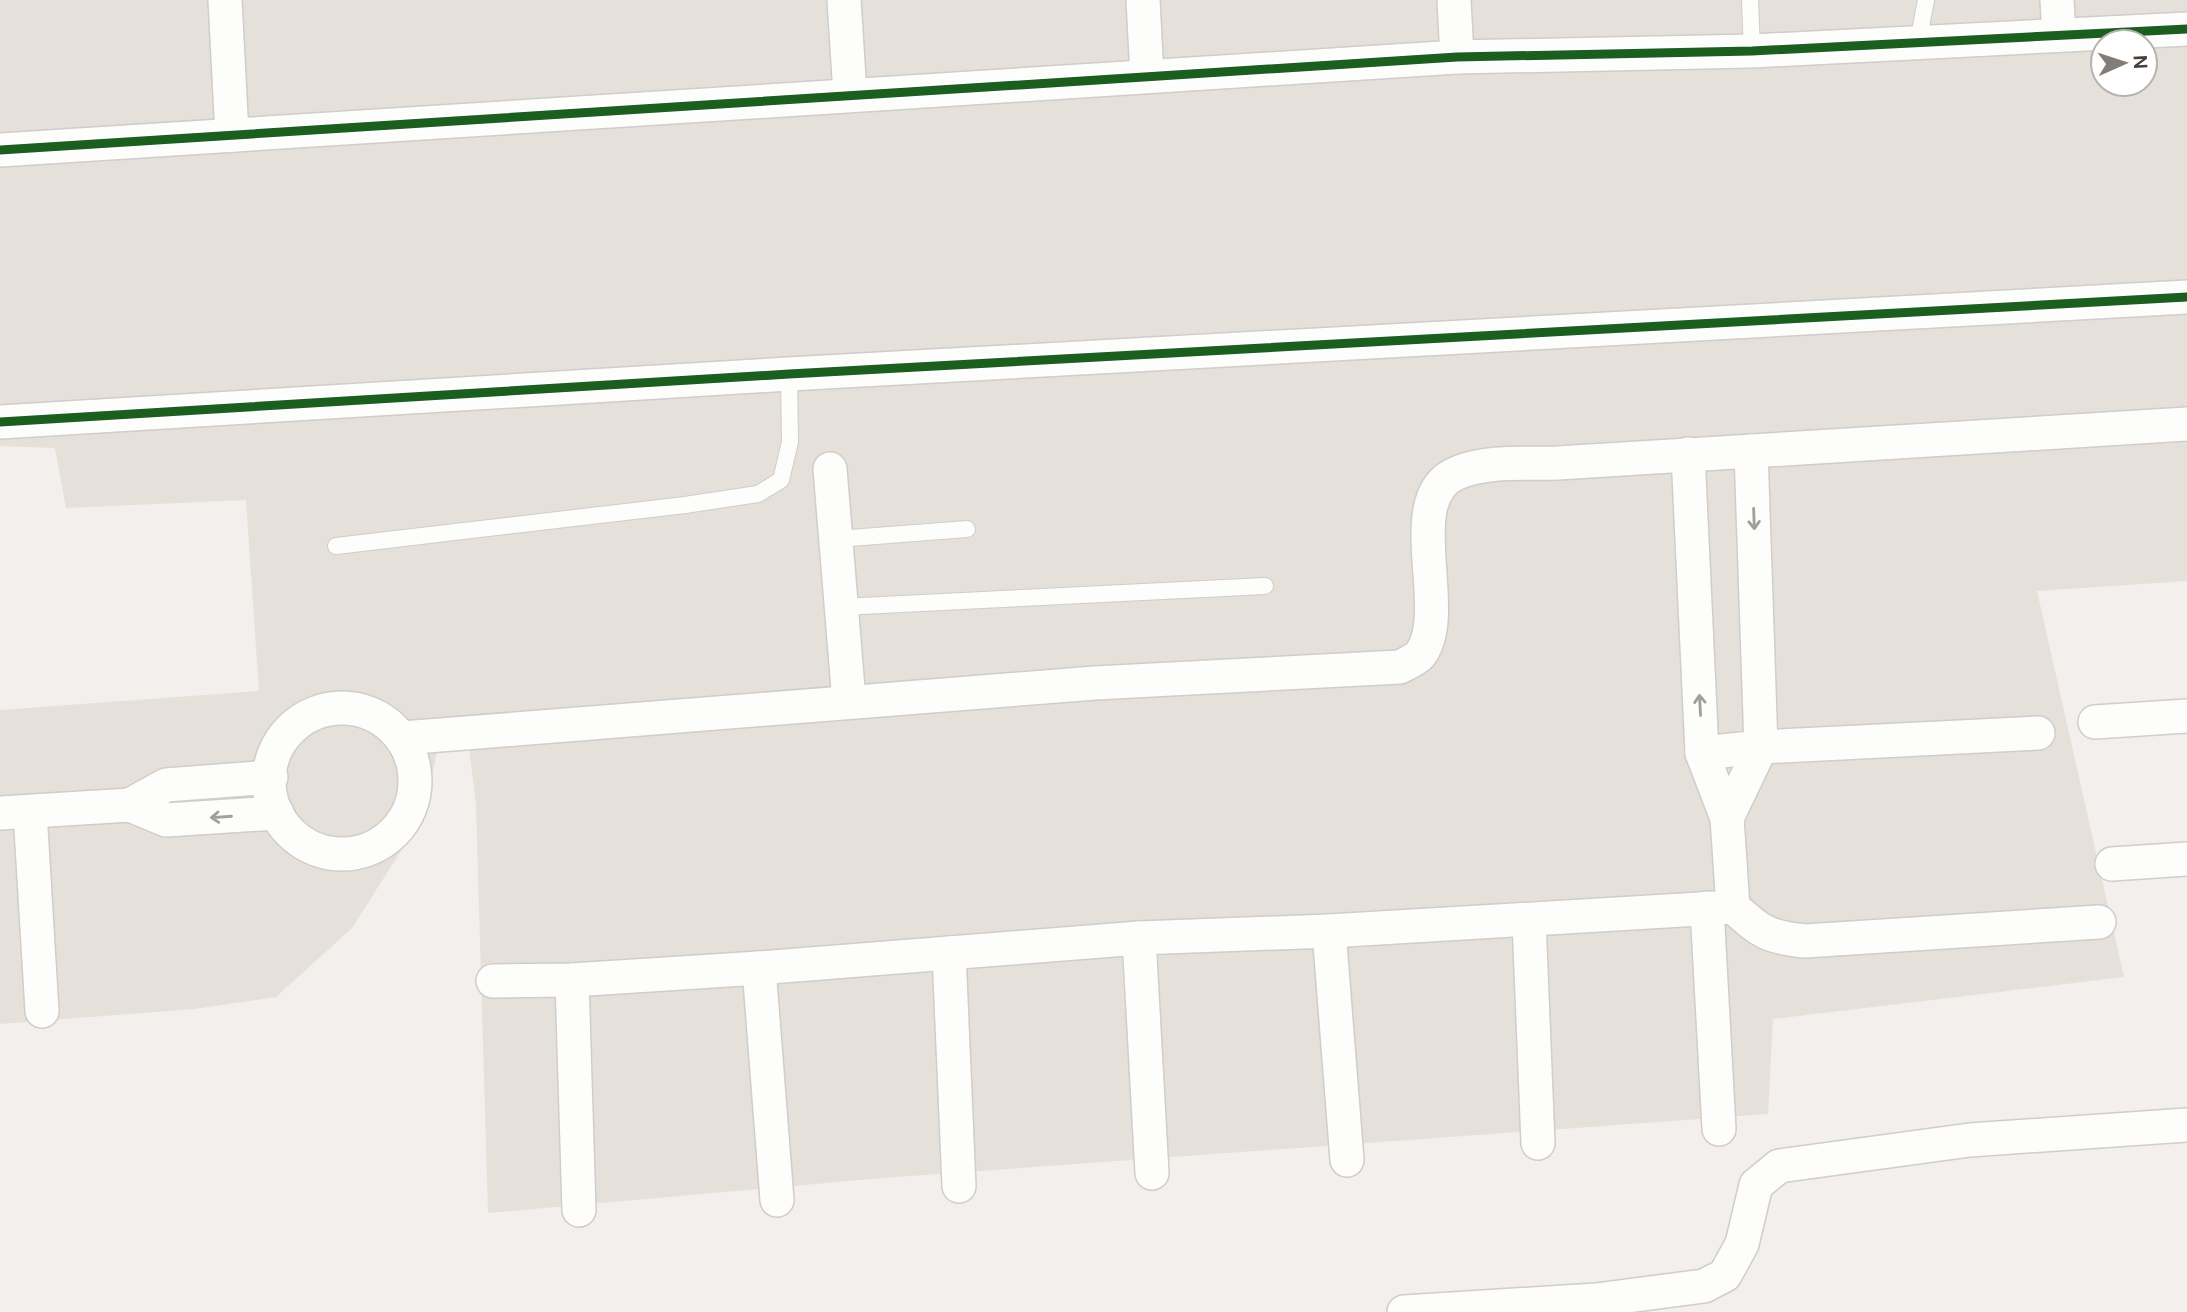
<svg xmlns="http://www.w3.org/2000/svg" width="2187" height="1312" font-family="'DM Sans',sans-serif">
	<rect width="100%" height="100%" fill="#f2efec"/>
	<!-- residential -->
	<path fill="#e5e0da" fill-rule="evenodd" d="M0,0h2187v581l-150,10 87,386 -351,42 -5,95 -886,64 -394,35 -12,-408 -9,-75 -30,21 -12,62 -73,115 -76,69 -82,12 -194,15v-314l259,-19 -13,-191 -180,8 -11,-60 -55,-2zM2103,42h42v42h-42z"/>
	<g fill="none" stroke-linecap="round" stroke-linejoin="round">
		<!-- service casing -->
		<g stroke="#d0cdca" stroke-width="18">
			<g id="service">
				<path d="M1750,0l2,51"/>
				<path d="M1918,42l8,-42"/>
				<path d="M837,539l130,-10"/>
				<path d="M336,546l349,-41 73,-11 23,-14 9,-38 -1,-68"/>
				<path d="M841,607l424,-21"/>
			</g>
		</g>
		<!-- minor casing -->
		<g stroke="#d0cdca" stroke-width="36">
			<g id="minor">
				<path d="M225,0l7,135"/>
				<path d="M844,0l6,94"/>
				<path d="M1143,0l4,76"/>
				<path d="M1454,0l3,57"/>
				<path d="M2057,0l2,35"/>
				<path d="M0,150l1457,-93 295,-6 435,-22"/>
				<path d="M0,422l789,-48 1398,-77"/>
				<path d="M1688,454l14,299 25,65 6,89c28,25 34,30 72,34l294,-19"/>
				<path d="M830,469l19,232"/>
				<circle cx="342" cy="781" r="73"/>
				<path d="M2095,722l92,-6"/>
				<path d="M402,738l693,-55 305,-16c7,-4 18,-8 22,-15 29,-45 -23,-155 35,-179 31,-13 68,-9 101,-10l629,-39"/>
				<path d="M1702,753l59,-6 277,-14"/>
				<path d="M271,777l-105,8 -36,20 36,15 111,-7"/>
				<path d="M30,812l12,199"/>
				<path d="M0,813l130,-8"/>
				<path d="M1727,818l34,-71 -10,-296"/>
				<path d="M2112,864l75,-5"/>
				<path d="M1707,908l12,221"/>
				<path d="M1529,920l9,223"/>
				<path d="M1329,931l18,229"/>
				<path d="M1139,938l13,235"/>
				<path d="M949,953l10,233"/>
				<path d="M759,968l18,232"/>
				<path d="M572,980l7,230"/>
				<path d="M493,981l79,-1 187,-12 380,-30 190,-7 404,-24"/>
				<path d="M1404,1312l192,-12 108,-14 21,-11 17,-31 14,-59 23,-19 191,-26 217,-15"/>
			</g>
		</g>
		<!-- service -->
		<use href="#service" stroke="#fdfdfc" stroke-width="16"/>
		<!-- minor -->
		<use href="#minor" stroke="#fdfdfc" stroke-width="33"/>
		<!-- cycleway casing -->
		<g stroke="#fff" stroke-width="13">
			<g id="cycleway">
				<path d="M0,150l1457,-93 295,-6 435,-22"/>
				<path d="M0,422l789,-48 1398,-77"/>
			</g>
		</g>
		<!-- cycleway -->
		<use href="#cycleway" stroke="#1b5e20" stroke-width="9"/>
	</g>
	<!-- one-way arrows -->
	<defs><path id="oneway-shaft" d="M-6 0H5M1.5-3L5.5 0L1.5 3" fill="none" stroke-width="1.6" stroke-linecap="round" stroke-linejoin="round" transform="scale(1.75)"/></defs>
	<g stroke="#a29e9a">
		<use href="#oneway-shaft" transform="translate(1754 519) rotate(88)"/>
		<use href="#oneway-shaft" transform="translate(1700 705) rotate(-93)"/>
		<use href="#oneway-shaft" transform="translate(221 817) rotate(176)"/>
	</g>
	<!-- north arrow -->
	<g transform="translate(2124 63) rotate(87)"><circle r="33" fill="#ffffff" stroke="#b5b2af" stroke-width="2"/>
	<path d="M0-5L12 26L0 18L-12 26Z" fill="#837d77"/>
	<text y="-10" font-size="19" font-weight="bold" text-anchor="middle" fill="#473f38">N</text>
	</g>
</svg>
